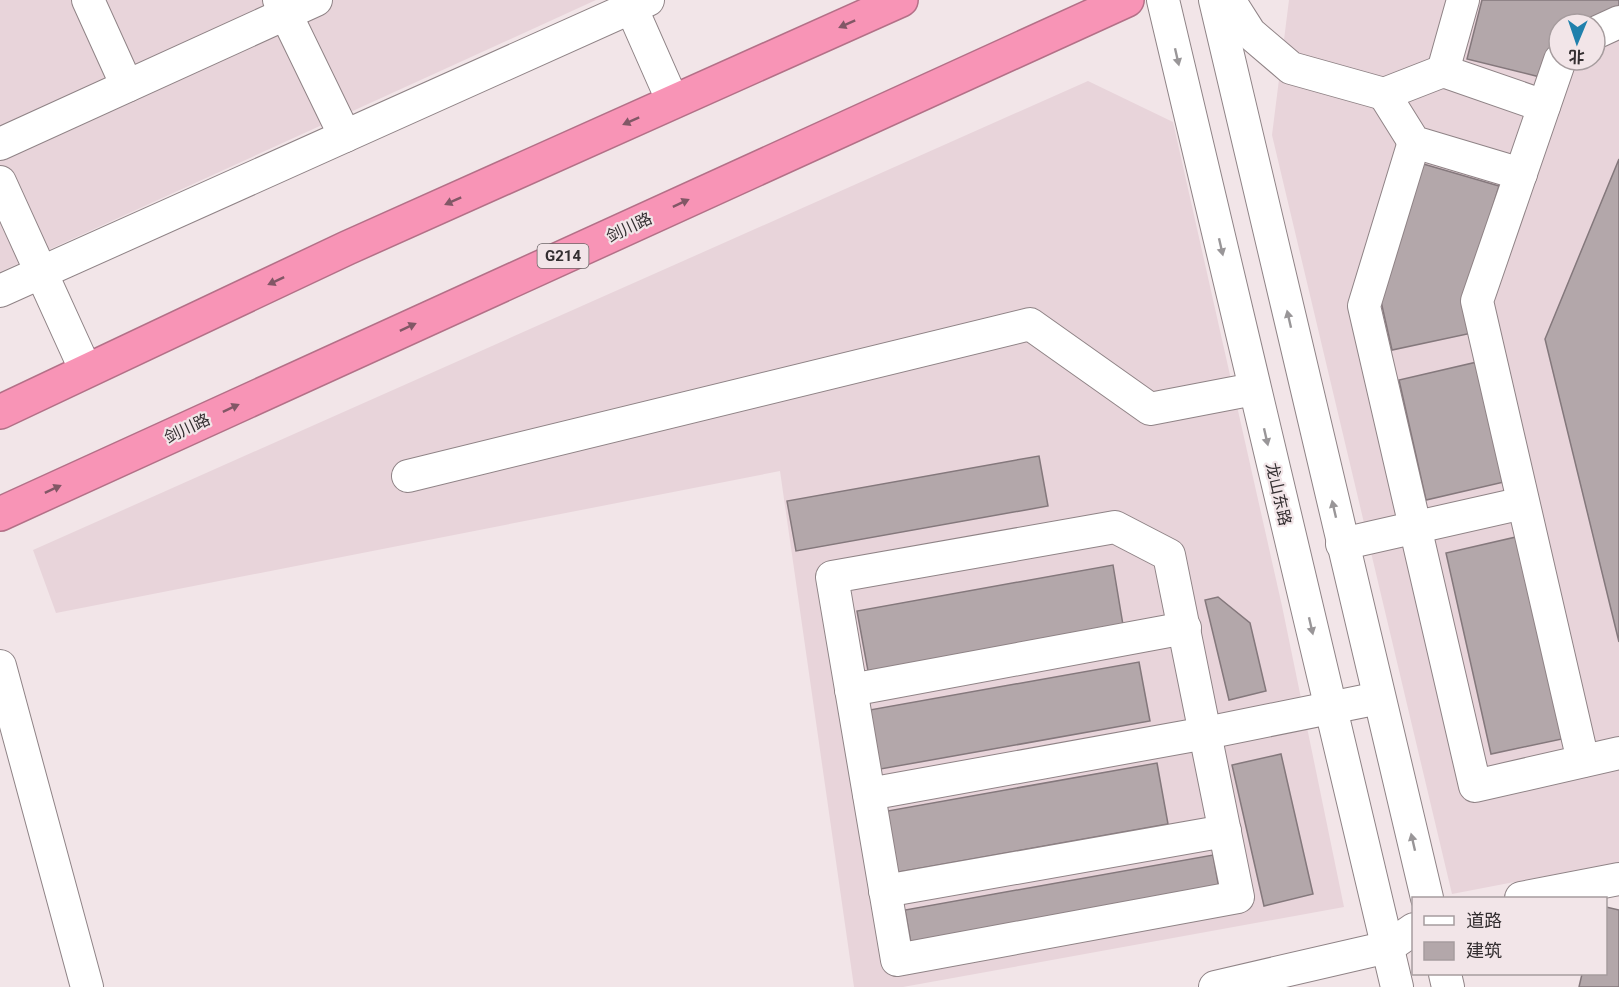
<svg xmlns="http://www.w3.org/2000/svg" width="1619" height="987" font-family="Roboto,'Noto Sans SC',sans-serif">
	<rect width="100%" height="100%" fill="#f2e5e8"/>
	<!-- built -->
	<g fill="#e8d4da" fill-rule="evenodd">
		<path d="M0,0h596l-596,272z"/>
		<path d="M1289,0h330v862l-167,32 -180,-759zM1559,24h36v36h-36z"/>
		<path d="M1088,81l85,41 109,484 62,301 -441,80h-49l-74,-516 -724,142 -23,-63z"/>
	</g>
	<!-- building -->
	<g fill="#b3a7aa" stroke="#84787c" stroke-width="1.5">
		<path d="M1482,0h137v8l-38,16h-22v10l-4,1 -11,43 -77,-19z"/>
		<path d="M1619,159v483l-74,-303z"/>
		<path d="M1420,163l79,23 -35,115 8,32 -80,17 -12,-53z"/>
		<path d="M1477,362l27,120 -78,18 -27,-120z"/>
		<path d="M1039,456l9,50 -252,45 -9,-50z"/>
		<path d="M1516,537l46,202 -71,15 -45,-201z"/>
		<path d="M1113,565l10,60 -255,46 -11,-60z"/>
		<path d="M1218,597l32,26 16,68 -37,9 -24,-100z"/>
		<path d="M1139,662l11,59 -275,49 -11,-59z"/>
		<path d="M1281,754l32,140 -49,12 -32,-141z"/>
		<path d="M1157,763l11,61 -275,49 -11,-61z"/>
		<path d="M1213,855l7,39 -308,55 -7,-39z"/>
		<path d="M1606,907l13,3v77h-40l3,-13h24z"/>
	</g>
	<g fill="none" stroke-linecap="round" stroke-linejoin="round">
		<!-- minor casing -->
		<g stroke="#8f8386" stroke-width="34">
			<g id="minor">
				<path d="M88,0l39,86"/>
				<path d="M279,0l66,136"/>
				<path d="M628,0l45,102"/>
				<path d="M1163,0l234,987"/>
				<path d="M1215,0l212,898"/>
				<path d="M1229,0l21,33 41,35 93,26 59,-23 101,35"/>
				<path d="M1595,33l24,-11"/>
				<path d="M1560,60l-83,241 106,460"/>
				<path d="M1443,71l20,-71"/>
				<path d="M1384,94l30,48 107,32"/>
				<path d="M1414,142l-50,164 111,480 144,-33"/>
				<path d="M0,144l316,-144"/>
				<path d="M0,182l86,189"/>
				<path d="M0,291l648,-291"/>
				<path d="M408,476l622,-152 120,85 104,-20"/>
				<path d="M1115,527l54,28 69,342 -341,63 -65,-383z"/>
				<path d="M1342,544l181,-41"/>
				<path d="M0,666l87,321"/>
				<path d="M851,690l334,-62"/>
				<path d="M869,794l337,-61 173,-35"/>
				<path d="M885,891l340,-60"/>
				<path d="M1521,898l98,-19"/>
				<path d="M1445,974l3,13"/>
				<path d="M1215,987l173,-40 26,-18"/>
			</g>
		</g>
		<!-- highway casing -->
		<g stroke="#b37087" stroke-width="36">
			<g id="highway">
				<path d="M0,412l347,-164 554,-248"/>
				<path d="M0,514l1127,-514"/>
			</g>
		</g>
		<!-- minor -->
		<use href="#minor" stroke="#fff" stroke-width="32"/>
		<!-- highway -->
		<use href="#highway" stroke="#f894b6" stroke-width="33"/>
	</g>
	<!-- one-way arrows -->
	<defs><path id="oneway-solid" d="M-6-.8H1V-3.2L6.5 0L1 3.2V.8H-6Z" transform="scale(1.5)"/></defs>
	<g fill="#825766">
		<use href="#oneway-solid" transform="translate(847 24) rotate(156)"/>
		<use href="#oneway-solid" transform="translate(631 121) rotate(156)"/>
		<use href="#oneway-solid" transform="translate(453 201) rotate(156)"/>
		<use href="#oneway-solid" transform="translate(681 203) rotate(-25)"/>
		<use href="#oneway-solid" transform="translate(276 281) rotate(155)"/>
		<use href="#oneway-solid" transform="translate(408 327) rotate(-25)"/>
		<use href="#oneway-solid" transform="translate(231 408) rotate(-25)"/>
		<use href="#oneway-solid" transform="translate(53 489) rotate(-25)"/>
	</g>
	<g fill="#999698">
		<use href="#oneway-solid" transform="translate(1177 57) rotate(77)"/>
		<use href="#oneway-solid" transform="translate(1221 247) rotate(77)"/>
		<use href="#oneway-solid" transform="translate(1289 319) rotate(-103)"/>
		<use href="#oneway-solid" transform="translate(1266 437) rotate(77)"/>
		<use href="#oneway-solid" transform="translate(1334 509) rotate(-103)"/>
		<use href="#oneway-solid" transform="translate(1311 626) rotate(77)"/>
		<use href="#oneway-solid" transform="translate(1413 842) rotate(-103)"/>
	</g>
	<g text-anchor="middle" stroke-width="4.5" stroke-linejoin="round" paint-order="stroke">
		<!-- shield labels -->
		<rect fill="#f2e5e8" stroke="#6c6567" stroke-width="1.5" x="537.5" y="244" width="51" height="24" rx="4.5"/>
		<g font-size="15" font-weight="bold" fill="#332e30">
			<text x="563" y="261">G214</text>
		</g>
		<!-- street labels -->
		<g font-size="16" fill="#332e30" stroke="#f2e5e8">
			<text transform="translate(629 227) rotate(-25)" y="6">剑川路</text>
			<text transform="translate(187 428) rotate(-25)" y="6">剑川路</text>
			<text transform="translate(1279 494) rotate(77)" y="6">龙山东路</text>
		</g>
	</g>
	<!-- legend -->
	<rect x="1412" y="897" width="195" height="78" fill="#f2e5e8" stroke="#a69c9e" stroke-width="1.5"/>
	<rect x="1424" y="916" width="30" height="9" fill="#ffffff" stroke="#a69c9e" stroke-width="1.5"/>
	<text x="1466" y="927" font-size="18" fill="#332e30">道路</text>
	<rect x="1424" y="942" width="30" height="18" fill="#b3a7aa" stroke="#a69c9e" stroke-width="1.5"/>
	<text x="1466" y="957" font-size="18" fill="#332e30">建筑</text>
	<!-- north arrow -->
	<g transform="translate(1577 42) rotate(182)"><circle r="28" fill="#f2e5e8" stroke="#a69c9e" stroke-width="1.5"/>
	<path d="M0-4.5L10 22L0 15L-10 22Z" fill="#2080ac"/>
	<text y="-9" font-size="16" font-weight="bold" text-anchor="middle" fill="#332e30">北</text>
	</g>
</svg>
